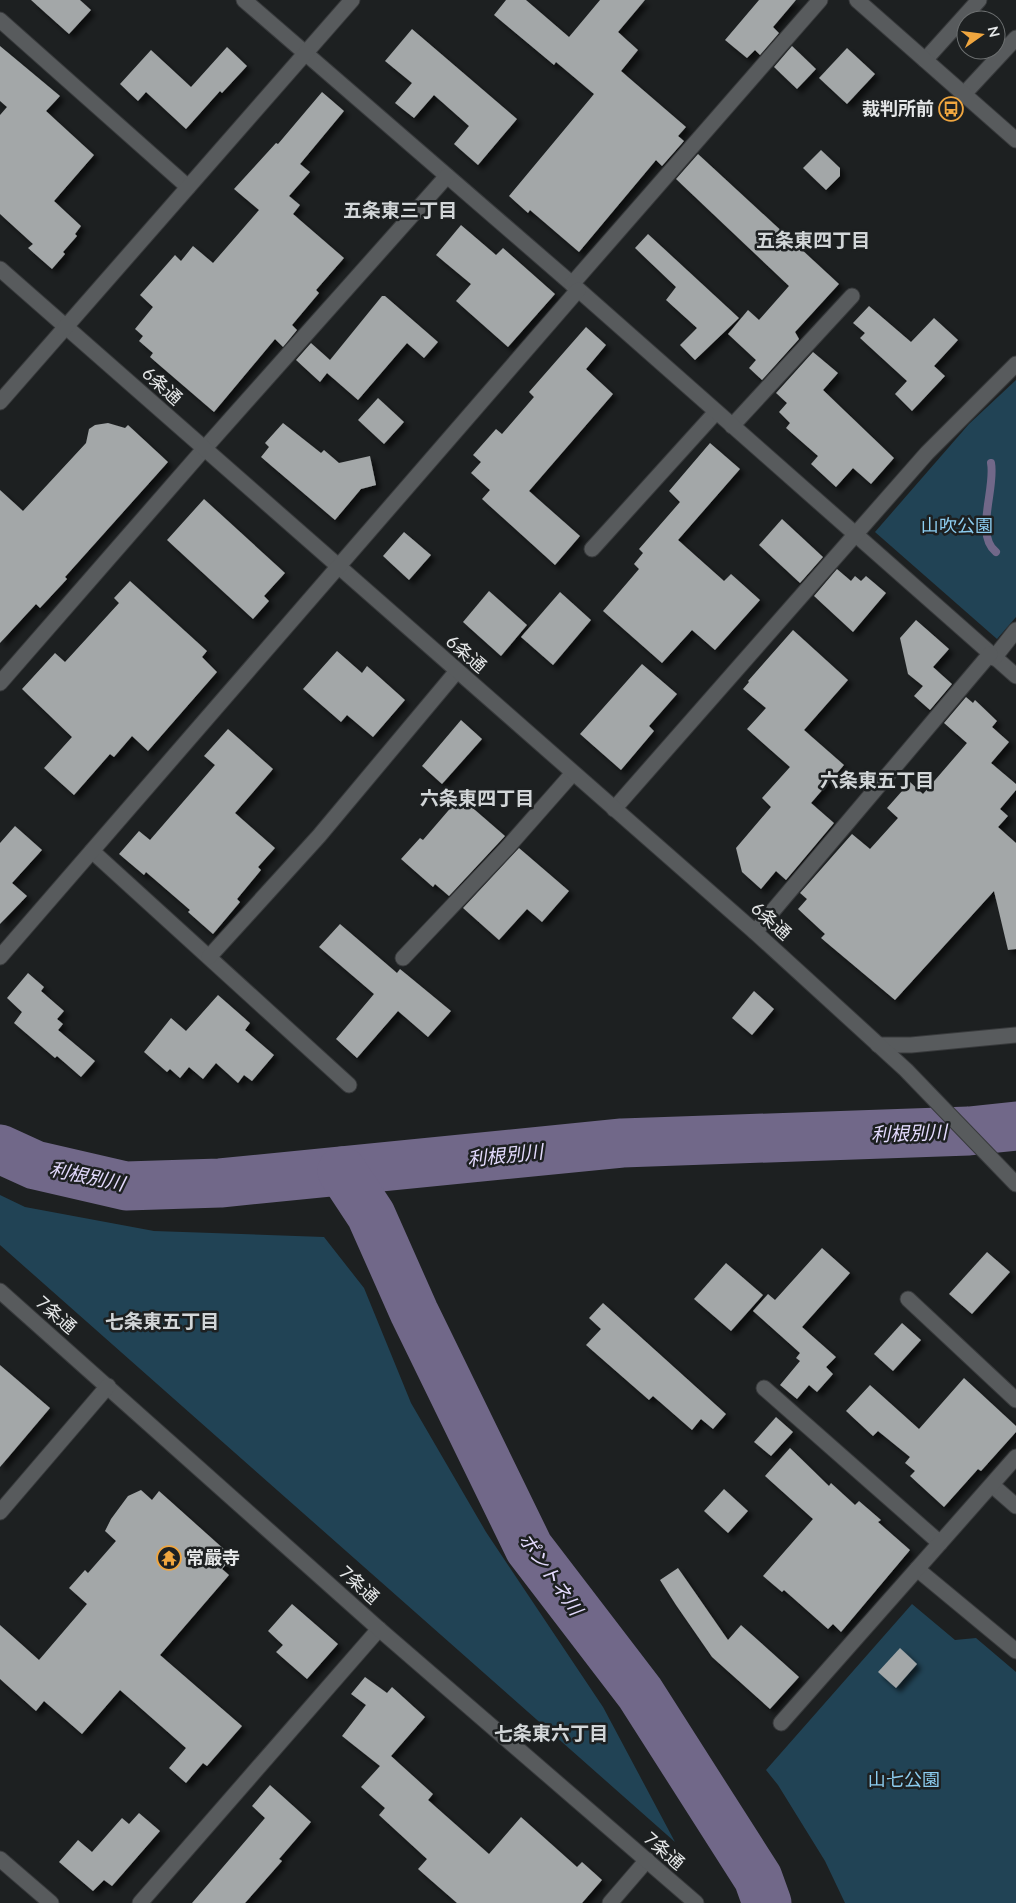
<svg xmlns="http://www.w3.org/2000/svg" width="1016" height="1903" font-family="Lato,'Noto Sans JP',sans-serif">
	<defs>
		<filter id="shadow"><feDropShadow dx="4.5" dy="4.5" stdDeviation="2.5" flood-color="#0009"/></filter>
	</defs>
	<rect width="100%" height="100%" fill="#1d2021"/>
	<!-- green -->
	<g fill="#214355">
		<path d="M1016,380v237l-19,22 -122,-107 94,-108z"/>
		<path d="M0,1195l25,12 129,24 170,6 40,51 47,115 75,129 117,175 72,135 -675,-597z"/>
		<path d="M912,1604l43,36 21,-2 40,34v231h-171l-20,-42 -47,-76 -12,-15z"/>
	</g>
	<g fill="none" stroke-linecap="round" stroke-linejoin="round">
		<!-- stream -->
		<path stroke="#716889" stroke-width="8" d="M991,463c5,25 -17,72 5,89"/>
		<!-- river -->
		<g stroke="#716889" stroke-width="49">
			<path d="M0,1149l35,16 91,21 94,-3 402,-40 347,-12 47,-5"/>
			<path d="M342,1171l29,44 43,97 115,236 111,145 118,185 9,25"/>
		</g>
	</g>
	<!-- building -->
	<g fill="#a3a7a8" filter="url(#shadow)">
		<path d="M31,0h49l11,10 -22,24z"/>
		<path d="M506,0h20l43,37 31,-37h45l-27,32 20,18 -17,21 65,56 -8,9 6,5 -22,25 -6,-6 -77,92 -49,-42 -2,3 -19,-17 85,-102 -38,-32 -2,3 -60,-50z"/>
		<path d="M759,0h37l-23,27 6,6 -19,22 -5,-5 -8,8 -22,-18z"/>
		<path d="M412,29l105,90 -39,46 -24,-21 15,-18 -35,-31 -20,23 -19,-15 17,-20 -27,-22z"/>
		<path d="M0,46l60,50 -14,15 48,44 -40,46 27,25 -6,8 2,2 -14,16 2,2 -13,15 -24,-21 5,-4 -33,-30v-99l7,-8 -7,-6z"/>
		<path d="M792,46l24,23 -19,20 -23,-22z"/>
		<path d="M227,47l20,19 -25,27 -2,-2 -34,38 -40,-37 -8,9 -18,-17 31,-34 40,37z"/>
		<path d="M847,48l28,26 -28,30 -28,-26z"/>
		<path d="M322,92l22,19 -44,53 10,8 -21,24 11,9 -7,9 51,44 -28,32 3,3 -27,32 5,5 -14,17 -8,-8 -61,73 -64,-55 3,-4 -14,-12 4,-5 -8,-7 18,-22 -13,-12 35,-40 6,6 12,-15 20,17 46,-53 -25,-21 42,-46 2,1z"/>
		<path d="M821,150l19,18v8l-14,14 -23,-22z"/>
		<path d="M698,154l141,130 -44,48 4,7 -37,41 -13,-12 7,-8 -28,-26 20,-24 11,10 30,-34 -113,-107z"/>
		<path d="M461,225l35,30 7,-7 52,46 -47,53 -52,-46 15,-17 -35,-29z"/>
		<path d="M648,234l91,84 -44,42 -15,-15 17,-17 -31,-28 10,-13 -41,-39z"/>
		<path d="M382,296h3l53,46 -14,16 -17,-15 -49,57 -31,-27 -7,9 -24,-22 15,-17 19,17z"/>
		<path d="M869,306l42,36 23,-24 24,22 -24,26 11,10 -33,35 -17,-17 12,-13 -47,-43 5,-5 -12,-10z"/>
		<path d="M586,327l20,18 -20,24 27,25 -84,97 51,45 -25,29 -73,-66 8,-9 -19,-17 10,-11 -8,-7 23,-26 6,5 32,-37 -5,-5z"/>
		<path d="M813,352l25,21 -15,17 71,68 -23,26 -18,-16 -17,19 -25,-23 7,-8 -32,-28 4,-5 -11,-11 8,-9 -11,-10z"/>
		<path d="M378,398l26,24 -20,22 -26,-24z"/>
		<path d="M108,423l17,5 3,-3 40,37 -103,115 2,2 -27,29 -4,-4 -36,39v-153l23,21 63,-68 3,-14 6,-4z"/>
		<path d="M283,423l38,30 3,-3 15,13 31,-7 6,29 -15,4 -26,31 -74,-63 8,-10 -4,-4z"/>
		<path d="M710,443l30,26 -62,71 46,41 7,-7 29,26 -45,50 -23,-20 -30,33 -59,-52 36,-42 -5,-5 9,-11 -4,-4 41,-47 -11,-11z"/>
		<path d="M204,499l81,74 -21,23 5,5 -16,18 -86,-79z"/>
		<path d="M782,519l41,38 -23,26 -41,-38z"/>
		<path d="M404,532l27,23 -22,25 -26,-24z"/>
		<path d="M837,569l14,12 4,-5 6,5 5,-5 20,17 -33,39 -39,-36z"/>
		<path d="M130,581l77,70 -5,6 15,15 -69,79 -16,-15 -18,21 -4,-3 -36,41 -30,-27 28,-31 -50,-48 33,-36 10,9 54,-59 -5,-5z"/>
		<path d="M489,591l38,34 -26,31 -38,-34z"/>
		<path d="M560,592l31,28 -38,45 -32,-28z"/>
		<path d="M916,620l33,29 -16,18 19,17 -22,26 -16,-14 9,-10 -15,-12 -8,-36z"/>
		<path d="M793,630l55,50 -44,50 40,35 -33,38 23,20 -48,57 -10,-9 -15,18 -19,-17 -6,-24 35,-41 -9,-9 28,-31 -43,-38 19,-21 -23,-19 6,-7 -1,-1z"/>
		<path d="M337,651l25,22 5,-7 38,34 -32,37 -26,-22 -6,7 -38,-33z"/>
		<path d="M642,664l35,30 -28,32 5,5 -33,39 -41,-36z"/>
		<path d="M966,697l7,6 2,-3 22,21 -5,6 17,15 -18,21 25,21v6l-16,19 8,7 -10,11 18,16v106l-8,1 -14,-59 -99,109 -74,-62 4,-4 -27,-25 9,-10 -7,-6 52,-59 18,15 28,-31 -11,-10 23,-26 13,12 44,-51 -23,-20z"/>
		<path d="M461,720l21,19 -40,45 -20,-18z"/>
		<path d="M228,729l45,40 -38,44 40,35 -17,19 3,3 -24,29 3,3 -27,32 -25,-22 2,-2 -44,-38 -2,3 -25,-21 20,-23 11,9 65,-75 -11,-9z"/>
		<path d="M460,797l45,39 -56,60 -14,-12 -2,3 -32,-28 19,-21 3,2z"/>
		<path d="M15,826l27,24 -30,33 15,13 -27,28v-81z"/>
		<path d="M519,848l50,43 -27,31 -15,-13 -28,31 -36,-32z"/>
		<path d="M340,924l57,49 3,-4 51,42 -23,26 -30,-26 -41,47 -21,-19 38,-45 -55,-47z"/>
		<path d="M28,973l16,14 -3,4 23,20 -7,8 6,5 -5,6 37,31 -14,16 -24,-21 -2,2 -41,-35 8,-11 -15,-14z"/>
		<path d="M754,991l20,18 -22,26 -20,-17z"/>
		<path d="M218,995l32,28 -5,7 29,25 -22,26 -8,-6 -6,8 -22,-20 -13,16 -14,-12 -9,11 -10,-9 -3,3 -23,-20 27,-34 15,13z"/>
		<path d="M822,1248l28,25 -48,54 34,30 -10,10 7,7 -16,18 -8,-7 -12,14 -17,-14 20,-24 -4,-3 4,-5 -47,-42 15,-17 7,6z"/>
		<path d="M987,1252l23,20 -38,42 -23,-20z"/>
		<path d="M726,1263l37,32 -32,36 -37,-32z"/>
		<path d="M603,1303l123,111 -13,15 -12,-10 -9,11 -39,-34 -4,4 -63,-55 15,-16 -12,-11z"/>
		<path d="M902,1323l19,17 -28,31 -19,-17z"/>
		<path d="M0,1365l50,43 -50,59z"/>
		<path d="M964,1378l52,48v6l-35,39 -3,-2 -34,38 -34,-31 5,-5 -10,-8 5,-6 -32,-26 -5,5 -27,-25 24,-26 49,44z"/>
		<path d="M776,1417l17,15 -22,24 -17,-14z"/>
		<path d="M790,1448l39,38 2,-3 24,22 4,-4 22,19 -3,2 32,28 -69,82 -8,-8 -5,5 -44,-39 -2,2 -19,-16 50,-57 -48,-43z"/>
		<path d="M724,1489l24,22 -20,22 -24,-22z"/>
		<path d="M141,1490l11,10 7,-9 67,60 -4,4 7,6 -7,8 7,6 -69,80 82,71 -35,40 -4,-3 -17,20 -17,-15 17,-20 -66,-58 -38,44 -38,-33 -8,10 -36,-32v-54l39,35 48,-56 -18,-16 16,-18 3,3 28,-32 -11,-10 6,-12 17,-23z"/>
		<path d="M678,1568l50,72 13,-15 58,52 -29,32 -58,-52 -36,-52 -16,-25z"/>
		<path d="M292,1604l46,40 -31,35 -31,-27 7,-7 -15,-14z"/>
		<path d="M900,1648l17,16 -21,24 -18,-16z"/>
		<path d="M365,1677l22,16 5,-6 33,30 -34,39 42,38 -5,6 61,54 32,-37 56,50 5,-5 20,18 -20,23h-125l-39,-34 9,-10 -48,-44 6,-7 -24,-21 19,-21 -38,-30 24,-31 -15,-11z"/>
		<path d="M270,1785l41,37 -32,37 3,2 -37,42h-53l73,-85 -13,-12z"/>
		<path d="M139,1813l21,18 -48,55 -8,-6 -11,11 -34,-29 19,-22 14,12 30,-34 7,6z"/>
	</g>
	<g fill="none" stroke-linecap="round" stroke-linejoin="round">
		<!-- lane casing -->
		<g stroke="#383a3c" stroke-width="17">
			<g id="lane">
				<path d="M0,20l188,167"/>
				<path d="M925,60l54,-60"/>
				<path d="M964,94l52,-56"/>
				<path d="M732,426l120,-130"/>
				<path d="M592,549l124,-137"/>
				<path d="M403,958l104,-110 66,-75"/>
				<path d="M908,1299l108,101"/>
				<path d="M992,1485l24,21"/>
			</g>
		</g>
		<!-- street casing -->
		<g stroke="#383a3c" stroke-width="17">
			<g id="street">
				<path d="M244,0l328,284 444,392"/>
				<path d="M572,284l248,-284"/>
				<path d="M994,658l22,-28"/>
				<path d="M0,683l204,-234 243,-273"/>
				<path d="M614,809l313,-356 89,-89"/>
				<path d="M92,851l257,234"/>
				<path d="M755,932l235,-278"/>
				<path d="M209,957l110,-121 138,-165"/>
				<path d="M878,1045h33l105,-10"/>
				<path d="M764,1388l176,155"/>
				<path d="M917,1569l99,82"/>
				<path d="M781,1723l235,-266"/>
				<path d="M0,1859l51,44"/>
				<path d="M140,1903l239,-274"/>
				<path d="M610,1903l37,-43"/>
			</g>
		</g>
		<!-- secondary casing -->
		<g stroke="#383a3c" stroke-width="17">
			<g id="secondary">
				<path d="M857,0l159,140"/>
				<path d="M0,269l755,663 151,138 110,114"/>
				<path d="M0,402l352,-402"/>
				<path d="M0,957l578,-667"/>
				<path d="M0,1291l379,338 317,274"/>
				<path d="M0,1512l108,-126"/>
			</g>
		</g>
		<!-- lane -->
		<use href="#lane" stroke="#585b5d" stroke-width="15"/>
		<!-- street -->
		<use href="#street" stroke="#585b5d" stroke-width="15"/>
		<!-- secondary -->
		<use href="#secondary" stroke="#585b5d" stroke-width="15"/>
	</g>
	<!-- icons -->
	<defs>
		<g id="bus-ring" transform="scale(1.25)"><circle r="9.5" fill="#1d2021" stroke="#f0a63f" stroke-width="1.5"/><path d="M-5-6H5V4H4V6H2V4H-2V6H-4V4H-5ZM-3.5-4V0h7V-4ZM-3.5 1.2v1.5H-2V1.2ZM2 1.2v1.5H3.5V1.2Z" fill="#f0a63f"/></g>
		<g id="temple-ring" transform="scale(1.25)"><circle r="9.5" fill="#1d2021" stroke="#f0a63f" stroke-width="1.5"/><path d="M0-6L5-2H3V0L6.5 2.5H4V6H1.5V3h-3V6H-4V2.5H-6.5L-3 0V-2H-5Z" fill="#f0a63f"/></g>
	</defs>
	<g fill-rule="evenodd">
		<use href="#bus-ring" x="951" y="109"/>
		<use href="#temple-ring" x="169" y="1558"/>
	</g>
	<g text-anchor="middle" stroke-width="5" stroke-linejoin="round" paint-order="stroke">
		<!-- poi labels -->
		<g font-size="18" font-weight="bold" fill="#e5e7e8" stroke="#1d2021" text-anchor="end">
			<text x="934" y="115">裁判所前</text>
			<text x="186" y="1564" text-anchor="start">常嚴寺</text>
		</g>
		<!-- street labels -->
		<g font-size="18" fill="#e5e7e8" stroke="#1d2021">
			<text transform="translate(162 386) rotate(42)" y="6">6条通</text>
			<text transform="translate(466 654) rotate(41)" y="6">6条通</text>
			<text transform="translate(771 921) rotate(42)" y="6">6条通</text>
			<text transform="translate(56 1315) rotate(41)" y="6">7条通</text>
			<text transform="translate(359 1585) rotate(42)" y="6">7条通</text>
			<text transform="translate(664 1851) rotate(41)" y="6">7条通</text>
		</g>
		<!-- park labels -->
		<g font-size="18" fill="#8cccef" stroke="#1d2021">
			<text x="957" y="532">山吹公園</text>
			<text x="904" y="1786">山七公園</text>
		</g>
		<!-- neighbourhood labels -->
		<g font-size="19" font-weight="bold" fill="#d2d6d8" stroke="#1d2021">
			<text x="400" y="217">五条東三丁目</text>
			<text x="813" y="247">五条東四丁目</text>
			<text x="877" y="787">六条東五丁目</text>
			<text x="477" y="805">六条東四丁目</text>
			<text x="162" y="1328">七条東五丁目</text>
			<text x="551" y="1740">七条東六丁目</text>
		</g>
		<!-- water labels -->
		<g font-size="19" font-style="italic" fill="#e4dbfe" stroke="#1d2021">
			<text transform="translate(909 1133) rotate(-2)" y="7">利根別川</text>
			<text transform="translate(505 1155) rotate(-6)" y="7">利根別川</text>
			<text transform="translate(87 1176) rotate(12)" y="7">利根別川</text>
			<text transform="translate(551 1574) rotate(55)" y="7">ポントネ川</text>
		</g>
	</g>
	<!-- north arrow -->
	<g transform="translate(981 35) rotate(76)"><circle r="24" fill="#1d2021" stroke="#6d7071"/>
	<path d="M0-4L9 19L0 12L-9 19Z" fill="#f0a63f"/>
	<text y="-8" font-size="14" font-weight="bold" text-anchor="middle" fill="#e5e7e8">N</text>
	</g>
</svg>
